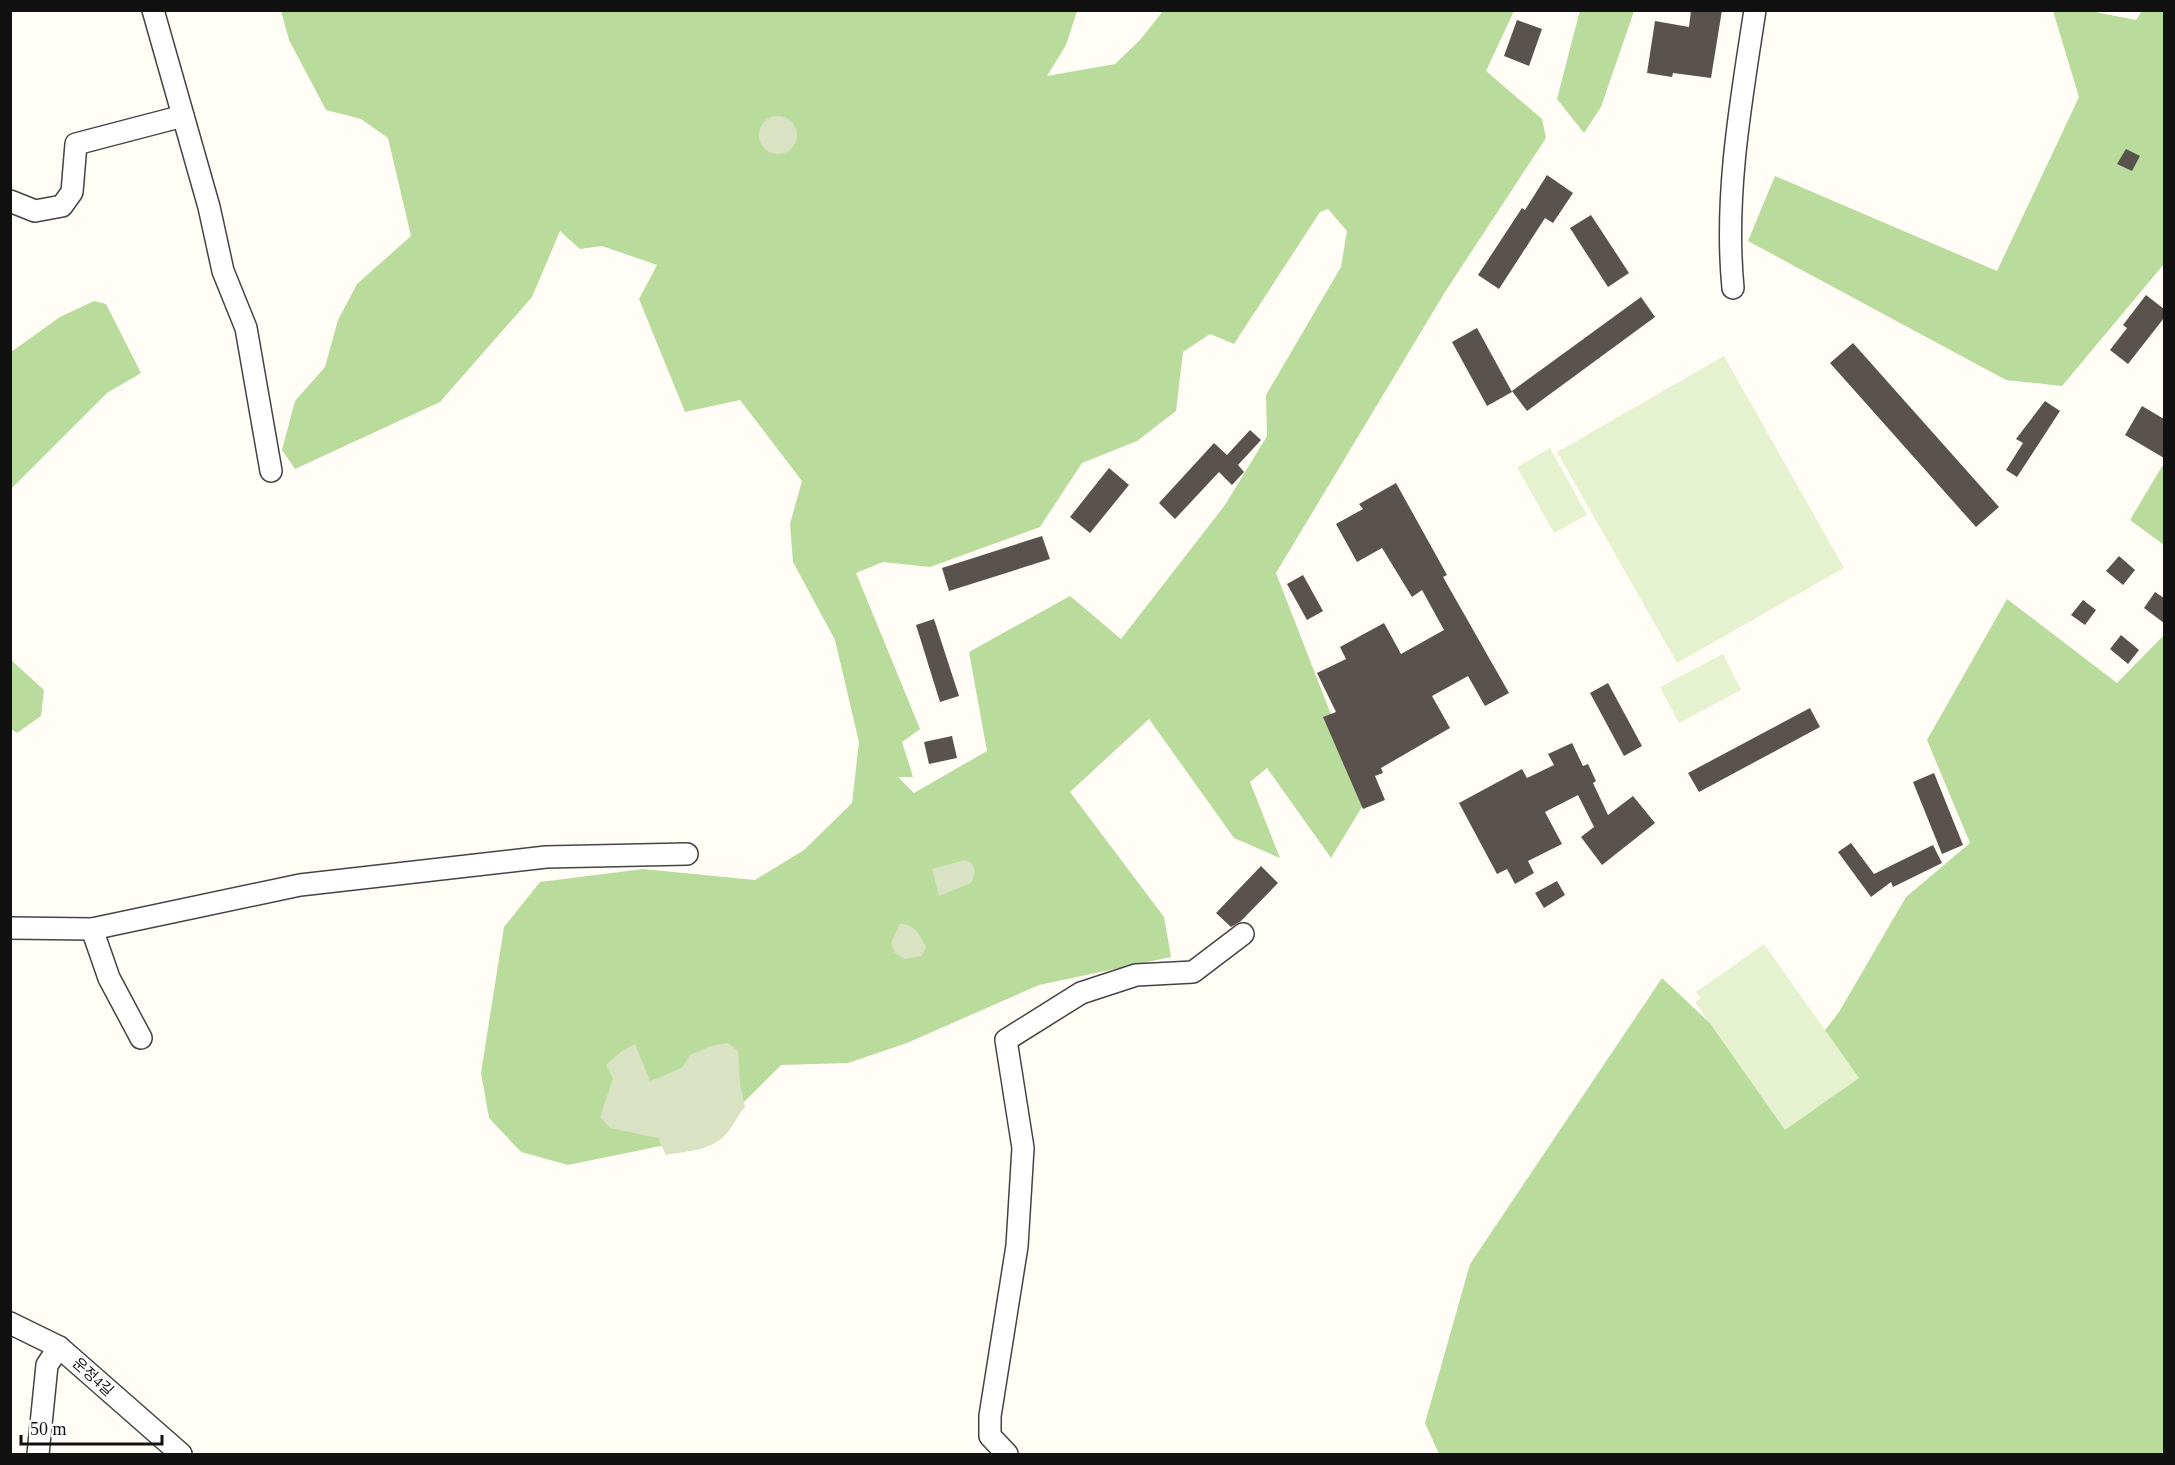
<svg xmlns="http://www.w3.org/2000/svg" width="2175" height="1465" font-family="'Times New Roman','Noto Sans KR',serif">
	<rect width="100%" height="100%" fill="#fffdf5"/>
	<!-- forest -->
	<g fill="#b9dc9c" fill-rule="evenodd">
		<path d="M1580,10l54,1 -33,96 -17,26 -27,-34z"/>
		<path d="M281,11h796l-11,34 -19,31 68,-12 25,-24 23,-29h351l-28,60 56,48 4,19 -101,154 -169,281 89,229 -34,56 -64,-90 -17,14 30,76 -46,-20 -85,-119 -79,73 94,125 7,40 -132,28 -132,58 -59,20 -67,2 -48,48 -29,24 -136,28 -47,-13 -32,-34 -8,-45 23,-146 36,-45 103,-13 112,11 49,-30 48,-47 7,-61 -24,-102 -42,-78 -3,-38 12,-43 -62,-81 -55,12 -46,-113 18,-34 -55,-19 -22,3 -20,-18 -28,66 -92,105 -145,67 -13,-19 13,-49 30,-34 13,-47 19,-36 54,-48 -23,-98 -27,-19 -35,-9 -37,-70zM1328,209l19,22 -6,36 -75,128 1,41 -42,69 -104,134 -51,-43 -101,56 18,99 -73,42 -16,-16h15l-11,-35 18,-13 -64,-156 27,-11 47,5 110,-40 42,-64 55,-22 39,-30 7,-59 27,-18 24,10 86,-132z"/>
		<path d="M2053,11h37l46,9 6,-9h22v253l-102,122 -56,-6 -258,-139 27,-65 222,95 82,-174z"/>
		<path d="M94,301l12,3 35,69 -34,20 -96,96v-137l49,-35z"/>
		<path d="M2164,463v82l-34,-25z"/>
		<path d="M2007,599l110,84 47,-48v819h-725l-14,-31 45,-159 192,-286 118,111 59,-77 67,-115 64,-54 -43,-103z"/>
		<path d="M11,660l33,30 -3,26 -24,17 -6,-4z"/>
	</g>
	<!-- cemetery -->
	<g fill="#d9e3c4">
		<circle cx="778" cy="135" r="19"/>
		<path d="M965,860l7,3 3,9 -4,11 -32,13 -7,-27z"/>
		<path d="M900,924c15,0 20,11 26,23l-4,9 -17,3 -10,-6 -4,-10z"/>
		<path d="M728,1043l10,8 2,33 5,23c-8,9 -13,21 -19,27 -15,17 -38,17 -60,21l-8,-17 -48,-10 -10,-11 13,-38 -7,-14 16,-14 13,-7 15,37 32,-13 8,-13 21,-9z"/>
	</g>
	<!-- pitch -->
	<g fill="#e6f2cf">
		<path d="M1724,356l120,212 -167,95 -120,-211z"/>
		<path d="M1550,448l37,67 -33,18 -37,-66z"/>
		<path d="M1723,654l18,36 -62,33 -19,-36z"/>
		<path d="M1764,944l95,134 -74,52 -90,-128 6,-4 -5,-6z"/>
	</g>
	<!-- building -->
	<g fill="#5a524d">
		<path d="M1691,10h31l-11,68 -38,-5 -1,4 -25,-4 8,-52 34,6z"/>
		<path d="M1517,20l25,9 -13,37 -25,-10z"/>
		<path d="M2126,149l14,7 -8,15 -15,-7z"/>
		<path d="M1547,175l26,18 -20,30 -8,-5 -46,71 -21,-14 44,-67 3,2z"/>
		<path d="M1591,215l38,58 -21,14 -38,-59z"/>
		<path d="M2146,295l18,14v9l-36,46 -18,-14 17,-22 -4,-3z"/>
		<path d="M1641,297l14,20 -128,94 -15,-20z"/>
		<path d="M1477,328l35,64 -25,14 -35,-64z"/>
		<path d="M1853,343l146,164 -23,20 -146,-164z"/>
		<path d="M2045,401l15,10 -43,66 -11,-7 17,-27 -7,-4z"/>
		<path d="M2142,406l22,13v39l-39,-23z"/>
		<path d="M1250,430l11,10 -23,25 6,7 -12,13 -13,-13 -44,47 -16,-16 55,-60 13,12z"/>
		<path d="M1109,468l20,17 -39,48 -20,-16z"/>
		<path d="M1396,483l51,92 -4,2 66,116 -24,13 -17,-30 -36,20 18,32 -69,40 2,5 -8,3 10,24 -22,9 -40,-92 13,-5 -19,-39 29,-14 -6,-12 44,-24 17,31 43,-24 -22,-40 -10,7 -30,-49 -25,14 -21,-38 27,-15 -4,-5z"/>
		<path d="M1042,536l8,23 -101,32 -7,-23z"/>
		<path d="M2119,556l16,14 -12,15 -17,-14z"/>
		<path d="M1303,575l20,36 -16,9 -20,-36z"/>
		<path d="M2155,592l9,6v25l-20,-15z"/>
		<path d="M2083,600l13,10 -11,15 -14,-10z"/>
		<path d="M934,619l25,77 -19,6 -24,-77z"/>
		<path d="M2121,635l18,15 -11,14 -18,-15z"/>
		<path d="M1608,683l34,63 -18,10 -34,-63z"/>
		<path d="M1810,708l10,19 -121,65 -11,-19z"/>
		<path d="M952,736l5,22 -28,6 -5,-22z"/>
		<path d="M1572,743l11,23 5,-2 8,17 -3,2 15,32 25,-19 22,27 -53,42 -21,-28 13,-10 -16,-32 -33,17 17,32 -34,17 6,12 -19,11 -8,-15 -10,5 -38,-71 63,-34 5,9 27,-13 -6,-11z"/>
		<path d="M1934,773l29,72 -21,9 -29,-72z"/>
		<path d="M1851,843l23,31 59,-29 9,18 -49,24 -2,-5 -20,15 -33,-45z"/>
		<path d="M1261,866l17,17 -37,38 -10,6 -15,-14z"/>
		<path d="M1557,881l8,14 -21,13 -9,-15z"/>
	</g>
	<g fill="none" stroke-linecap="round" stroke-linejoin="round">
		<!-- minor casing -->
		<g stroke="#444" stroke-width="24">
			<g id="minor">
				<path d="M153,10l56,197 14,64 23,57 25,143"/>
				<path d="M10,201l25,10 27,-5 10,-14 4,-48 107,-28"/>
				<path d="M1733,288c-9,-92 8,-187 22,-278"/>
				<path d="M10,928l82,1 208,-44 246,-28 141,-3"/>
				<path d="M92,929l17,49 32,60"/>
				<path d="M10,1323l49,24 122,107"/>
				<path d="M38,1454l9,-89 12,-18"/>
				<path d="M1007,1454l-17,-18v-20l27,-170 6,-98 -17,-108 75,-47 55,-18 57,-3 50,-38"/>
			</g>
		</g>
		<!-- minor -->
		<use href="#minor" stroke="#fff" stroke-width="21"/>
	</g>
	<g text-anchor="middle" stroke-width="6" stroke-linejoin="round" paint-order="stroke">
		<!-- street labels -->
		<g font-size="15" fill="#111" stroke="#fff">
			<text transform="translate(93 1377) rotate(42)" y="5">운정4길</text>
		</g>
	</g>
	<!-- border -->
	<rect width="2175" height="1465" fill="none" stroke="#111111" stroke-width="24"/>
	<!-- scale -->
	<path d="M21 1435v9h141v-9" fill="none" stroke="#111111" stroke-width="3"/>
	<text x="30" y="1435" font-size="18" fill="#111111" stroke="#ffffff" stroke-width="4.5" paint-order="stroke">50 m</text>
</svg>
